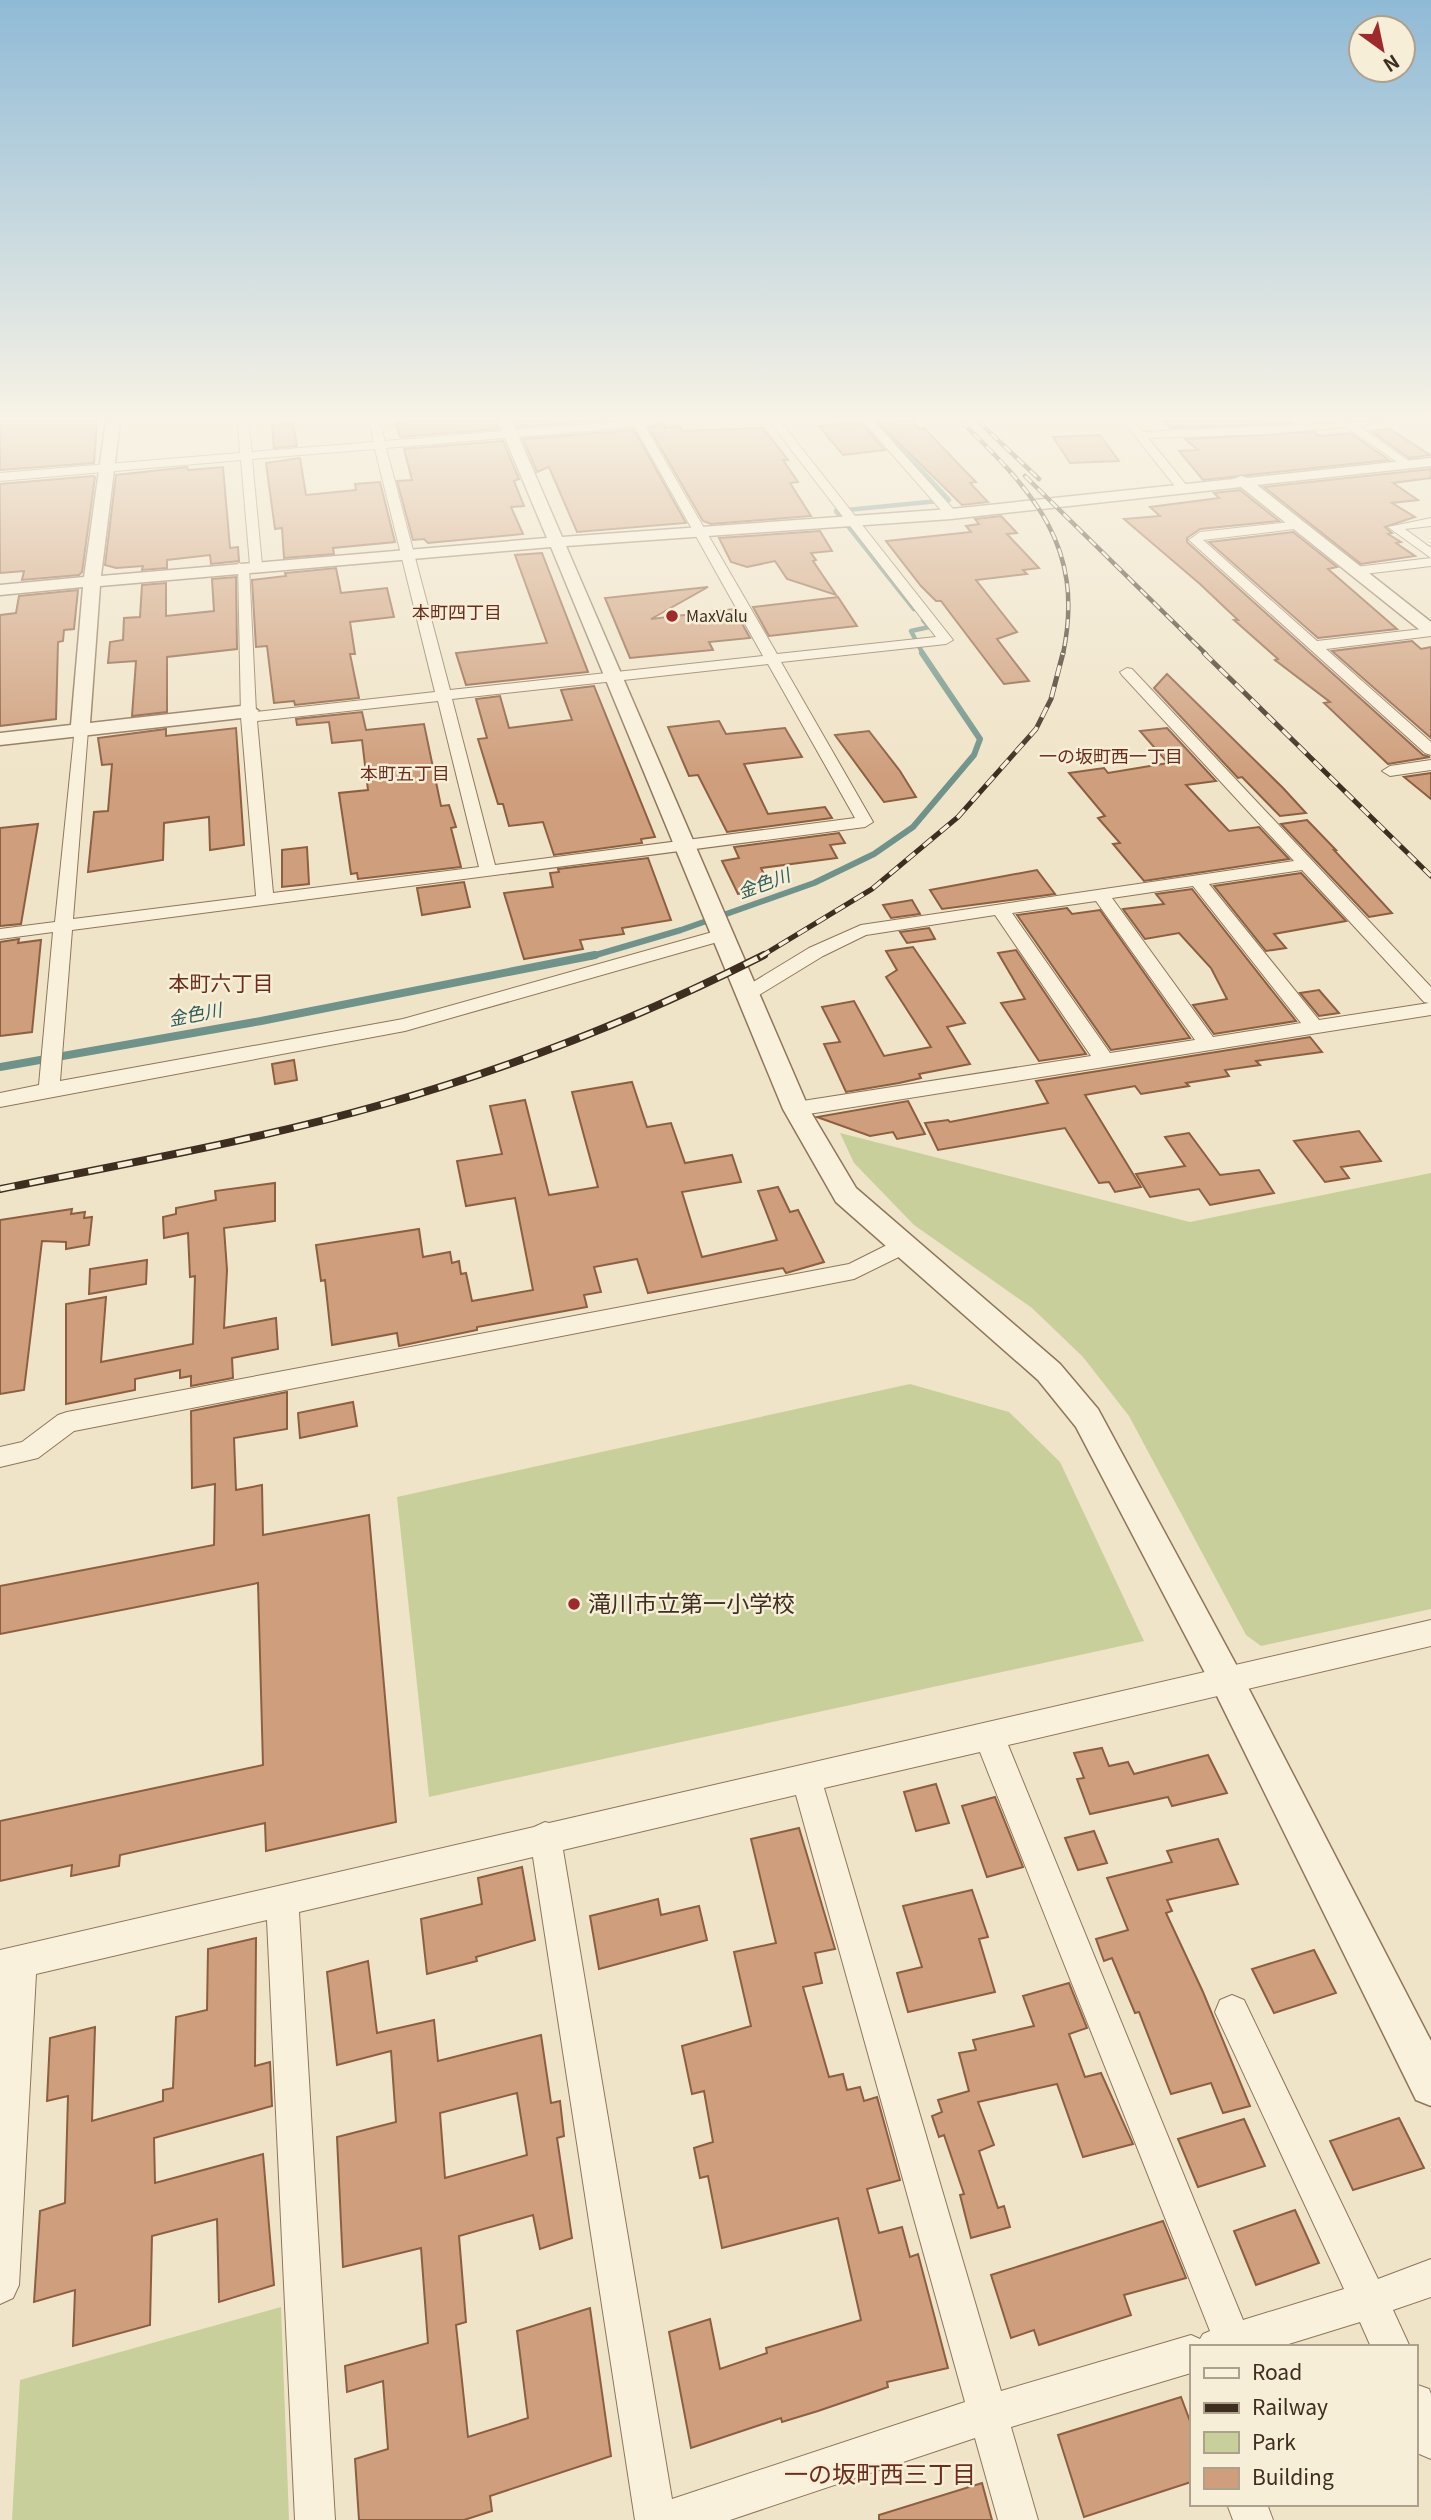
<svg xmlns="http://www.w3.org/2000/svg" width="1431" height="2520" font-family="Georgia,'Noto Sans JP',serif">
	<rect width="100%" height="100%" fill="#f0e4c8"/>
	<!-- green -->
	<g fill="#c9cf9b">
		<path d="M840,1133l350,89 241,-49v436l-170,37 -15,-11 -117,-219 -46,-59 -51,-49 -118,-83 -60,-62z"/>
		<path d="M910,1384l99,28 51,50 84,179 -715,156 -32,-300z"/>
		<path d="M281,2307l8,213h-277l8,-140z"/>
	</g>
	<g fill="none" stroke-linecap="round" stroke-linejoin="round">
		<!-- stream-far2 -->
		<g stroke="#6f938a" stroke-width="4.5">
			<path d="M876,421l73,79 -113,11 78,98"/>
			<path d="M923,620l6,7 -18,4 12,23"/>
		</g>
		<!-- stream-far1 -->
		<path stroke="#6f938a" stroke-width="6" d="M589,957l92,-27 133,-47 60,-29 39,-27 61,-72 6,-16 -58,-86"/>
		<!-- stream -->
		<path stroke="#6f938a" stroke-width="8" d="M0,1067l261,-46 334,-66"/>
	</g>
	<!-- building -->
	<g fill="#cf9f7d" stroke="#8d5f41" stroke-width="2" fill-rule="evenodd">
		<path d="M0,421h97l-3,42 -94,7z"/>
		<path d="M424,421h71l3,8 -98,8 -4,-14z"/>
		<path d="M515,421h80l-77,6z"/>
		<path d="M912,421l7,8 5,-1 52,54 -6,1 18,19 -26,3 -83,-82z"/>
		<path d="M1163,421h128l2,2 -122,5z"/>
		<path d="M293,423l4,23 -23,2 -2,-23z"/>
		<path d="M848,423l14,1 23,26 -42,5 -24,-29z"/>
		<path d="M664,424l1,4 14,-2 3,5 81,-3 25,32h-5l15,22 -8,1 21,33 -100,8 -8,-3 -54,-93z"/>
		<path d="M1390,429l40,26 -21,3 -38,-27z"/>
		<path d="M634,430l52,93 -109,9 -28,-65 -12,5 -14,-33z"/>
		<path d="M1314,432l5,4 31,-3 39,27 -186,20 -24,-29 19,-1 -13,-11z"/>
		<path d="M1100,435l19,26 -49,2 -17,-26z"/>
		<path d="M503,441l16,38 -5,2 10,25 -13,1 12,27 -95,9 -4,-4 -11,1 -16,-59 15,-1 -8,-31z"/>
		<path d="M300,458l6,37 50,-5 -1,-6 25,-2 15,60 -62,6 1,6 -50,4 -2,-30 -7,1 -9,-66z"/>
		<path d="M187,467l1,3 35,-3 7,81 8,-1 1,14 -28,3 -1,-9 -43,5v8l-25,2 1,-4 -27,2 -11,-3 11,-90z"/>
		<path d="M1431,469v9l-38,5 25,17 -26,3 23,14 -30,10 7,6 -4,1 13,8 -5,1 19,13 -54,8 -97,-77z"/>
		<path d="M93,476l2,1 -13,95 -3,3 -57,5 2,-9 -24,2v-89z"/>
		<path d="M1240,490l39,31 -79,8 -13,9v4l236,213 7,2 -42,7 -64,-61 6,-1 -55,-42 3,-1 -44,-39h4l-38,-36 -76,-65 36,-3 -10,-9 69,-9 -5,-5z"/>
		<path d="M1001,516l16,17 -10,1 32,34 -16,2 4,4 -51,6 41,52 -20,7 32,42 -25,3 -63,-83h-5l-15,-15 -35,-45 85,-9 -5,-6 13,-2 -4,-5z"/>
		<path d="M820,531l12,20 -21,2 5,7 -3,1 23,34 -49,-16 -12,-18 -28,6 -16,-5 -12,-24z"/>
		<path d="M1293,532l44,35 -9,2 69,60 -79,9 -109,-96z"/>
		<path d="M542,553l46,119 -122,13 -10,-32 91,-10 -32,-88z"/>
		<path d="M336,568l5,25 46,-5 7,29 -44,5 5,32h-5l9,44 -64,7 -1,-4 -20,2 -7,-57 -11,1 -4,-67 34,-4 -1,-3z"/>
		<path d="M236,577l1,72 -70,8v55l-35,4 4,-55 -28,2 2,-21 13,-2 1,-22 16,-1 2,-32 24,-2v33l48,-5 -2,-32z"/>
		<path d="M708,587l-57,32 83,-10 16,29 -41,4 4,8 -83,8 -25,-60z"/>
		<path d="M78,590l-4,39 -10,1 -1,11 -5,1 -2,77 -56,7v-111l16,-2 3,-17z"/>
		<path d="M838,597l19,29 -88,10 -16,-29z"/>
		<path d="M1412,641l9,8 10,-2v91l-99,-87z"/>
		<path d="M1167,674l116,114 23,25 -26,3 -38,-39 -4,1 -84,-90z"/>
		<path d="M594,686l61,151 -14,2 1,4 -88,12 -11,-33 -34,4 -6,-22h-5l-20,-65 9,-1 -11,-39 24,-3 9,32 63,-8 -11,-30z"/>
		<path d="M362,712l4,18 58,-6 17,82 8,-1 7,22 -5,1 10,39 -103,12 -1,-6 -6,1 -12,-81 29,-3 -6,-50 -30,3 -3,-21 -32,3 -1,-6z"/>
		<path d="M719,721l7,13 59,-6 17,29 -58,7 24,50 57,-7 7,11 -105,14 -29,-57 -9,1 -21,-49z"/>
		<path d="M236,728l8,117 -34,5 -1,-33 -45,6 -1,37 -75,12 6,-60 14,-1 4,-47 -10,1 -4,-27 68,-9v7z"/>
		<path d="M1167,728l49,53 -30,4 43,46 30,-4 30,32 -145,22 -31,-37 7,-1 -22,-25 7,-2 -36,-43 35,-5 4,5 60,-10 -28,-32z"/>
		<path d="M869,731l31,40 16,26 -32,5 -49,-67z"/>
		<path d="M1431,773v26l-27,-22z"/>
		<path d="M1307,820l29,30h-2l58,63 -23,4 -88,-93z"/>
		<path d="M38,824l-17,100 -21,2v-98z"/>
		<path d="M839,833l6,10 -15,2 7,13 -76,10 10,21 -33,5 -16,-33 17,-3 -5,-11z"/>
		<path d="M307,847l2,37 -27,3v-37z"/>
		<path d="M648,858l23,62 -49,8 2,6 -44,6 3,9 -59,10 -20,-66 49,-6 -3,-14 9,-1 -1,-3z"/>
		<path d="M1037,870l18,24 -113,15 -12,-19z"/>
		<path d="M1301,873l45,48 -72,13 12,14 -20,3 -52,-65z"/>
		<path d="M464,882l6,25 -48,8 -5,-27z"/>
		<path d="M1192,889l104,132 -82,13 -21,-29 34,-6 -16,-31 -32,-35 -34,6 -22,-30 41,-5 -8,-10z"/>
		<path d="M912,900l8,14 -29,4 -8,-13z"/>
		<path d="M1067,908l5,6 28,-4 90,128 -79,12 -94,-135z"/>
		<path d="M929,928l6,11 -28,4 -7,-11z"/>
		<path d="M19,939l-1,4 23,-3 -9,92 -32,4v-94z"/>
		<path d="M913,947l52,76 -18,4 23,37 -51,10 2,4 -22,5 -53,9 -22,-48 16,-2 -18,-35 32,-6 30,55 47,-9 -45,-70 11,-7 -11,-19z"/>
		<path d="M1016,950l70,104 -47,7 -38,-58 24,-4 -27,-46z"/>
		<path d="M1319,990l20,23 -20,3 -19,-23z"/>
		<path d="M1310,1037l12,15 -66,9 4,4 -35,5 4,6 -43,7 3,3 -48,8 -6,-8 -50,9 56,92 -26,5 -6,-10 -10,1 -34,-55 -127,22 -13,-27 23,-3 2,2 98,-19 -12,-22z"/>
		<path d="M294,1060l3,20 -22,4 -3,-20z"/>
		<path d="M632,1082l15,45 24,-4 14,40 47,-8 9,27 -59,10 20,65 75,-17 -19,-49 20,-4 12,25 8,-2 26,52 -38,11 -3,-5 -135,25 -11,-34 -43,8 7,25 -17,3 3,12 -110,20v3l-78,16 -2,-13 -65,12 -7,-65 -4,1 -5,-36 103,-16 4,28 27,-5 2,11 7,-2 2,13 5,-1 6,28 61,-11 -18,-92 -49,8 -9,-45 45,-7 -12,-48 35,-6 24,95 49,-8 -26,-95z"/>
		<path d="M908,1101l17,33 -28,5 -4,-7 -23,4 -53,-19z"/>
		<path d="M1359,1131l22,30 -40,6 8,11 -24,4 -31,-41z"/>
		<path d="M1189,1133l31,42 39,-5 15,23 -64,12 -11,-16 -49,8 -14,-23 49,-8 -20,-29z"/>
		<path d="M275,1183v38l-51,7 3,42 -3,58 52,-10 2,31 -46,9 1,20 -42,8v-10l-11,2v-8l-45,9v11l-69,14v-100l40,-7 -5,65 92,-18 2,-68 -5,1 -2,-44 -24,5 -1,-21 13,-3v-6l40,-8 -1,-9z"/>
		<path d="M72,1209l-1,5 14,-2 -1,6 8,-1 -3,28 -23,4v-7l-24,-1 -18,149 -24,4v-174z"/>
		<path d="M147,1260l-1,24 -57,10 1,-25z"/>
		<path d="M287,1392v37l-53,9 2,52 26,-5 1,50 106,-20 27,307 -130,29 -1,-28 -145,32 -1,11 -48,10 1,-11 -72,16v-60l263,-56 -5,-182 -258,51v-48l214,-41 1,-61 -23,4 -1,-77z"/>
		<path d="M353,1402l4,24 -57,12 -2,-25z"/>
		<path d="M1102,1748l7,18 19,-4 6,12 74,-19 19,38 -55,13 -4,-9 -78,17 -13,-35 7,-1 -10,-25z"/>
		<path d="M936,1784l13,39 -33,8 -12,-39z"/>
		<path d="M995,1797l28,70 -36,10 -25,-71z"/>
		<path d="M799,1828l36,121 -20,4 7,30 -19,4 26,90 14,-3 4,16 13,-3 4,14 13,-4 23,83 -33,9 12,44 23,-6 8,30 8,-3 30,114 -61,14 1,5 -70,24 -36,11 -1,-4 -90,30 -22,-116 41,-13 10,50 47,-16 -1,-5 95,-28 -23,-102 -116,30 -14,-72 -8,2 -6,-30 19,-6 -9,-51 -12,3 -10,-48 69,-20 -17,-74 42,-9 -25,-104z"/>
		<path d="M1094,1831l13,32 -29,7 -13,-32z"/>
		<path d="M1218,1839l20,45 -71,16 5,11 -6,2 37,79 47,114 -27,7 -12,-30 -40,11 -32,-82 -4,1 -23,-55 -8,3 -8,-22 32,-9 -21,-52 65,-16 -5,-11z"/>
		<path d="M522,1867l13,73 -59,17 1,4 -50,13 -6,-55 61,-15 -4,-26z"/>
		<path d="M972,1890l16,47 -9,2 16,53 -87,20 -11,-39 25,-6 -19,-61z"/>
		<path d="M658,1899l3,16 38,-9 8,34 -108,29 -9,-53z"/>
		<path d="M256,1938l-1,128 15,-4 2,44 -118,32 1,45 108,-29 11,131 -55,17 -2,-83 -65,17 -2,89 -77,21 2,-56 -41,12 6,-91 25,-8 3,-107 -21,5 3,-63 45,-11 -3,94 71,-20v-11l10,-2 3,-71 31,-7 1,-61z"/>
		<path d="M1314,1950l22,43 -62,20 -22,-44z"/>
		<path d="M368,1961l9,72 57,-13 4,41 103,-26 10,68 9,-2 4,35 -7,2 15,100 -32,11 -7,-34 -74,21 7,86 -10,3 12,112 60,-19 -11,-87 73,-23 21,148 -121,40 2,15 -28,9h-105l-4,-61 33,-10 -5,-68 -36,11 -2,-26 83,-23 -7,-95 -78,19 -6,-130 59,-15 -5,-71 -54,14 -10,-93zM517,2093l10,62 -82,23 -5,-65z"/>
		<path d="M1069,1983l18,45 -18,6 16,43 16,-4 32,71 -50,13 -26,-73 -79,18 16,43 -15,6 19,57 6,-2 6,21 -39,11 -11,-43 4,-1 -20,-59 -5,2 -7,-21 10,-4 -4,-12 31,-9 -10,-38 17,-3 -3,-10 61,-14 -11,-30z"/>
		<path d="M1399,2118l25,50 -71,22 -23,-49z"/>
		<path d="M1244,2119l21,47 -67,21 -20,-48z"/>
		<path d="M1295,2210l24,53 -63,22 -22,-54z"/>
		<path d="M1163,2221l23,57 -62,17 7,20 -92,30 -5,-15 -23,8 -20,-63z"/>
		<path d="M1181,2397l10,27v58l-107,35 -26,-82z"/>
		<path d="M982,2483l10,37h-113v-5z"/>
	</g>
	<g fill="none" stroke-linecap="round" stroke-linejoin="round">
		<!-- minor casing -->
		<g stroke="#8d765c" stroke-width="2">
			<g id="minor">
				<path d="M238,421h10l4,31 122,-10 -5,-21h10l6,20 240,-20h42l-22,5 132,228 159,-17 -167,-216h11l173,219 -7,4 -165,18 92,160 -8,5 -793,103 -12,151 343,-62 313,-88h12l3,4 -3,4 -323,92 -405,76v-14l39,-8 14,-153 -53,7v-10l55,-7 20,-195 5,-2 8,5 -15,189 183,-23 -15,-179 -3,-154 11,3 7,146 179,-20 -60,-243 -123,10 10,106 -6,4 -6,-4 -9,-105 -241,21v-8l240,-20zM635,427l128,229 -313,34 -64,-242zM768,664l87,154 -360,47 -43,-166zM438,701l41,166 -206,26 -16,-172z"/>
				<path d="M863,421h11l81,90v6h-8z"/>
				<path d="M1123,421h11l8,11 243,-11 -26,5 54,38 -10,2 -57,-39 -79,7 -119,4 40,49 -6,4 -4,-1z"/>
				<path d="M1431,518v8l-26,3 26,19v10l-43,-31z"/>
				<path d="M1298,521l6,4 -2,3 -99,12 114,101 114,-13v8l-105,13 105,93v13l-6,-2 -236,-213 11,-8z"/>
				<path d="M1431,558v8l-75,9 -7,-4 7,-4z"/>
				<path d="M1127,668l5,1 299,318v28l-635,101 -7,-2 -3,-5 3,-5 7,-2 295,-46 -96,-141 -129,20 -43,21 -69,42h-14l-3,-4 3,-4 69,-42 52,-23 433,-64 -172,-186 -2,-3zM1302,870l122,132 5,1 -110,17 -110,-136zM1193,886l108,137 -88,14 -101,-139zM1096,901l99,139 -85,13 -98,-140z"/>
				<path d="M1431,760v10l-41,6 -8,-5 8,-5z"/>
				<path d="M901,1238l8,2 3,6 -3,6 -55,27 -780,152 -36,27 -38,9v-20l22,-5 36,-27 9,-3 782,-148z"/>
				<path d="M1431,1620v26l-423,99 235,575 101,-31 -129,-277 5,-12 12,-5 12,5 134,279 53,-20v38l-38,13 17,37h-39l-11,-25 -81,25h-88v26l-180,54 27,93h-40l-23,-82 -245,82h-95l-102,-663 -234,55 36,608h-40l-28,-600 -231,54 -17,311 -6,13 -13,6v-354l534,-123 11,-5 4,1zM980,1752l230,579 -7,3 -3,5 -9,-4 -190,56 -177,-603zM796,1795l169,607 -293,97 -109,-649z"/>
				<path d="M1415,2384l14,5 2,5v65l-14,-6 -2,-4z"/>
				<path d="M1227,2504h40l6,16h-40z"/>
			</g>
		</g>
		<!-- tertiary casing -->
		<g stroke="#8d765c" stroke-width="3">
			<path id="tertiary" d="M106,421h14l-19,155 446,-38 -49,-117h14l50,116 389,-28 283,-30 7,-3 6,2 184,-20v8l-174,19 174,137v13l-6,-1 -184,-147 -290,32 -385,27 243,563 47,79 204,176 38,45 141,261 192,371v65l-15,-6 -201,-408 -139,-265 -38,-47 -202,-178 -53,-93 -232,-562 -451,39 -10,137 160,-18 9,6 -9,6 -250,28v-12l71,-8 12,-138 -83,8v-10l84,-8z"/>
		</g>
		<!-- minor -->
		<use href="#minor" fill="#faf1dc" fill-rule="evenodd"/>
		<!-- tertiary -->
		<use href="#tertiary" fill="#faf1dc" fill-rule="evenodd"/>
		<!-- rail-far2 casing -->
		<g stroke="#3d2e20" stroke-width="4.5">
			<g id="rail-far2">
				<path d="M961,421c71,70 125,124 102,233"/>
				<path d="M978,421l61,58"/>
				<path d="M1025,476l181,178"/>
			</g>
		</g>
		<!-- rail-far1 casing -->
		<g stroke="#3d2e20" stroke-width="5">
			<g id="rail-far1">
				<path d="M1204,653l227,223"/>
				<path d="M760,957l112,-68 86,-72 78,-88 15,-30 12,-46"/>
			</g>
		</g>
		<!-- rail casing -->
		<g stroke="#3d2e20" stroke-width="8">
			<path id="rail" d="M0,1189c128,-26 258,-49 384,-85 130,-37 259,-88 380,-149"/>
		</g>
		<!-- rail-far2 -->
		<use href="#rail-far2" stroke="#f7eed8" stroke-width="2.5" stroke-dasharray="9" stroke-linecap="butt"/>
		<!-- rail-far1 -->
		<use href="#rail-far1" stroke="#f7eed8" stroke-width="3.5" stroke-dasharray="11" stroke-linecap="butt"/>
		<!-- rail -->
		<use href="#rail" stroke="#f7eed8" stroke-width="5" stroke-dasharray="15" stroke-linecap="butt"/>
	</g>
	<!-- sky -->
	<linearGradient id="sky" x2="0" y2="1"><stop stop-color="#8fbad6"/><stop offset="0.54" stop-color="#f8f3e6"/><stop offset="1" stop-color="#f8f3e6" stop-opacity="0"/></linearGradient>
	<rect width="1431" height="774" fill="url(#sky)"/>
	<!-- markers -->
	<g fill="#9e2a2b" stroke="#f7eed8" stroke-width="2.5">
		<circle cx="672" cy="616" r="7"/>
		<circle cx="574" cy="1604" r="7"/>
	</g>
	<g text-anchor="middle" stroke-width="5" stroke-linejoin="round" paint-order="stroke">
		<!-- far-poi labels -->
		<g font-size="16" fill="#3d2e20" stroke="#f7eed8" text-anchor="start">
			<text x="686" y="622">MaxValu</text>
		</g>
		<!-- far-neighbourhood labels -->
		<g font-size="18" fill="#6b2e1e" stroke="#f7eed8">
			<text x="457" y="619">本町四丁目</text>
			<text x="1111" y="763">一の坂町西一丁目</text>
			<text x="405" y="780">本町五丁目</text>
		</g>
		<!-- far-water labels -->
		<g font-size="18" font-style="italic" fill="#2f5d5a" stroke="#f7eed8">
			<text transform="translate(764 884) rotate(-20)" y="6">金色川</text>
			<text transform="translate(195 1015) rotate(-11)" y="6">金色川</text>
		</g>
		<!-- neighbourhood labels -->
		<g font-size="21" fill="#6b2e1e" stroke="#f7eed8">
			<text x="221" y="991">本町六丁目</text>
		</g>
		<!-- near-poi labels -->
		<g font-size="23" fill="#3d2e20" stroke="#f7eed8" text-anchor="start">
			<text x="588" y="1612">滝川市立第一小学校</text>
		</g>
		<!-- near-neighbourhood labels -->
		<g font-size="24" fill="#6b2e1e" stroke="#f7eed8">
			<text x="880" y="2483">一の坂町西三丁目</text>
		</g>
	</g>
	<!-- legend -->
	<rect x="1190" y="2345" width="228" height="161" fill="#f7eed8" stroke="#ada18e" stroke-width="2"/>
	<rect x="1204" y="2368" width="35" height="10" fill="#faf1dc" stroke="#ada18e" stroke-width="2"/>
	<text x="1252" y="2380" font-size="21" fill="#3d2e20">Road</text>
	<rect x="1204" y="2403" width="35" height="10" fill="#3d2e20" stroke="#ada18e" stroke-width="2"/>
	<text x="1252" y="2415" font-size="21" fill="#3d2e20">Railway</text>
	<rect x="1204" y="2432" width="35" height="21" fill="#c9cf9b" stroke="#ada18e" stroke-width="2"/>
	<text x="1252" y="2450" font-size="21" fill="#3d2e20">Park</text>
	<rect x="1204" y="2468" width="35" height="21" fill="#cf9f7d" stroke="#ada18e" stroke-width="2"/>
	<text x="1252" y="2485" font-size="21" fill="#3d2e20">Building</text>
	<!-- north arrow -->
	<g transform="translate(1382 49) rotate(147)"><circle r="33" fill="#f7eed8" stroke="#ada18e" stroke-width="2"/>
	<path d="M0-5L12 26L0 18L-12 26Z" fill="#9e2a2b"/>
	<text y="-10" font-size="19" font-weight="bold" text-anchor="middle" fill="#3d2e20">N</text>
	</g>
</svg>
